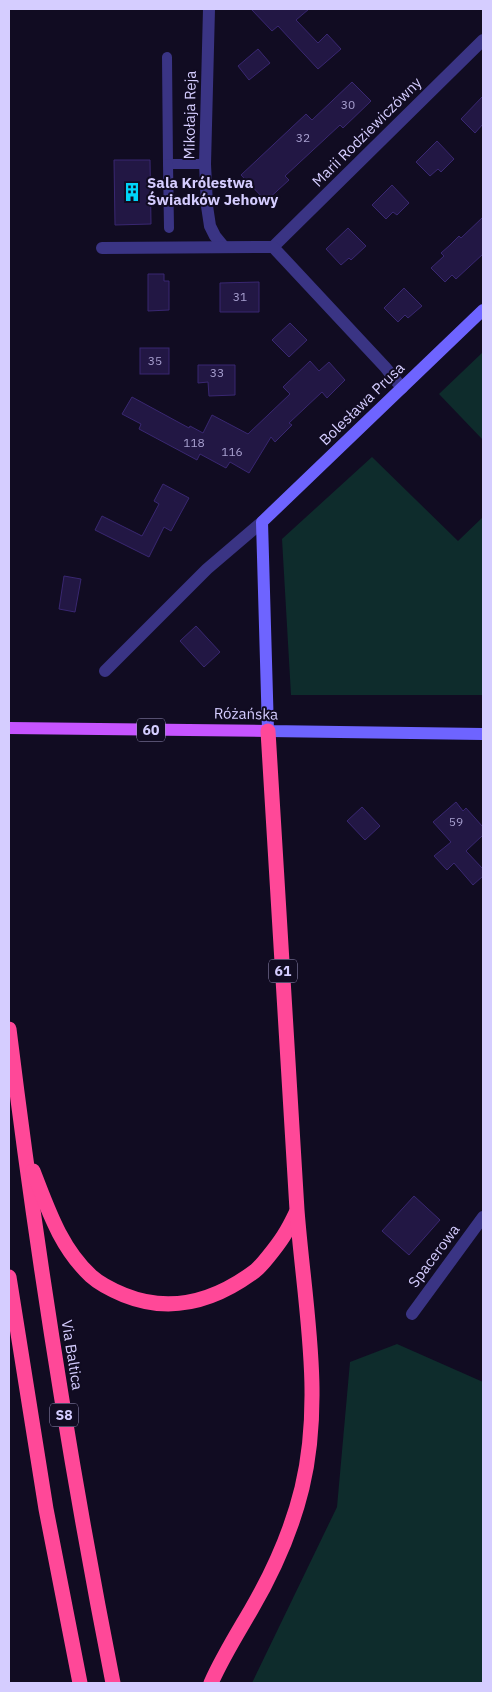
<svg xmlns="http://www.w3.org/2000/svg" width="492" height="1692" font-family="'IBM Plex Sans',sans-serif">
	<rect width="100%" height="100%" fill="#110c22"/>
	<!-- green -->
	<g fill="#0e2c2c">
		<path d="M483,352v88l-44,-46z"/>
		<path d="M372,457l86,84 25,-24v178h-192l-9,-156z"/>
		<path d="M397,1344l86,38v301h-231l85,-176 13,-145z"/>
	</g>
	<!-- building -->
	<g fill="#221744" stroke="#392771">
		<path d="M251,9h58l-13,11 22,23 9,-9 14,15 -23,20 -40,-43 -6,5z"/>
		<path d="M258,49l12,14 -21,17 -11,-14z"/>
		<path d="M352,82l19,19 -28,27 -3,-3 -55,51 4,4 -23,21 -25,-26 65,-61 6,6z"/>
		<path d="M483,96v28l-8,9 -14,-14z"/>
		<path d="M437,141l17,18 -13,13 -3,-3 -8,7 -14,-14z"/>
		<path d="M114,160h36l1,64 -36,1z"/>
		<path d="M392,185l17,18 -12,12 -4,-3 -7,7 -14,-14z"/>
		<path d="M483,217v37l-27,25 -4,-4 -7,7 -14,-14 13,-12 -3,-3 9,-8 9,-9 2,2z"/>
		<path d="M348,228l18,18 -15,14 -2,-2 -8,7 -15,-16z"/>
		<path d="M148,274h16v7h5v29l-21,1z"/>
		<path d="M259,282v30h-39v-29z"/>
		<path d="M404,288l18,18 -14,12 -3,-3 -7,7 -14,-14z"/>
		<path d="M290,323l17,17 -18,17 -17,-17z"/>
		<rect x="140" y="348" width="29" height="26"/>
		<path d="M310,361l9,10 10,-9 16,18 -18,18 -5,-6 -33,31 3,2 -17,17 -4,-5 -22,36 -19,-11 -4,6 -26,-14 -3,6 -58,-31 2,-5 -19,-10 10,-17 57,31 1,-2 13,7 9,-18 36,19 42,-40 -7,-7z"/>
		<path d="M198,365h37v30l-26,1 -1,-14 -10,1z"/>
		<path d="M163,484l26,14 -18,33 -7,-4 -15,30 -54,-27 7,-14 40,20 17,-32 -5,-3z"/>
		<path d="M64,576l17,3 -6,33 -16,-3z"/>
		<path d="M196,626l24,26 -16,15 -24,-26z"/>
		<path d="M456,802l7,9 3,-3 17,19v8l-17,16 17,18v7l-10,9 -19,-22 -7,7 -13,-14 17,-14 -18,-20z"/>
		<path d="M362,807l18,19 -15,14 -18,-19z"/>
		<path d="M414,1196l26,24 -31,35 -27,-24z"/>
	</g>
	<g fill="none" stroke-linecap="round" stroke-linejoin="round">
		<!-- lane -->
		<g stroke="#3a3484" stroke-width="10">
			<path d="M167,57l1,107h37"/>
			<path d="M168,164l1,64"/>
		</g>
		<!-- street -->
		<g stroke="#3a3484" stroke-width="12">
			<path d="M209,9l-4,155 2,42 3,20 5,10 9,11"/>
			<path d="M273,247l210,-207"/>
			<path d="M102,248l171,-1 112,120 17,21"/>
			<path d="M105,671l102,-102 55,-47"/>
			<path d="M412,1314l71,-97"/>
		</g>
		<!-- secondary -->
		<path stroke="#6e64ff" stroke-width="12" d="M483,310l-221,212 6,209 215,3"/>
		<!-- primary -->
		<path stroke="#c654ff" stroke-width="12" d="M9,728l259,3"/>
		<!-- highway -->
		<g stroke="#ff4898" stroke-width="15">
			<path d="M9,1029c27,219 61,437 104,654"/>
			<path d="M33,1171c15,38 27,76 58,105 10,9 21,14 33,19 47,19 91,6 131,-24 5,-4 9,-9 13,-14 13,-16 19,-25 28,-44"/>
			<path d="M9,1277l37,232 34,174"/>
			<path d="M211,1683c11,-25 26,-49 40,-73 21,-36 41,-81 51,-122 22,-91 2,-186 -5,-278 -11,-159 -20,-319 -29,-479"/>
		</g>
	</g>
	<!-- icons -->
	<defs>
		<g id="building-bare" transform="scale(1.5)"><path d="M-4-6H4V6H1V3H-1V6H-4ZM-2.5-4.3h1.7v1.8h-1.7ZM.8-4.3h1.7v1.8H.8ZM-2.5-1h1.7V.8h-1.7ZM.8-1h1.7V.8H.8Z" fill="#00d4f8" stroke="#110c22" stroke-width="2.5" paint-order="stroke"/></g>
	</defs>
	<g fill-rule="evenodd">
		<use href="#building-bare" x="132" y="192"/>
	</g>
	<g text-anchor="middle" stroke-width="4" stroke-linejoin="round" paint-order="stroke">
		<!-- number labels -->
		<g font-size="12" fill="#a8a0d0">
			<text x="348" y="109">30</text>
			<text x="303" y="142">32</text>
			<text x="240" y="301">31</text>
			<text x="155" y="365">35</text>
			<text x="217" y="377">33</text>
			<text x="194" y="447">118</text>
			<text x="232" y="456">116</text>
			<text x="456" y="826">59</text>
		</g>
		<!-- shield labels -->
		<g fill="#110c22" stroke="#9a93bd" stroke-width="1">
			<rect x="137" y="718.5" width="28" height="23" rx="4"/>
			<rect x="269" y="959.5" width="28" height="23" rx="4"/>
			<rect x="50" y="1403.5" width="28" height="23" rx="4"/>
		</g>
		<g font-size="14" font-weight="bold" fill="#d5cdff">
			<text x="151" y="735">60</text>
			<text x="283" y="976">61</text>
			<text x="64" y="1420">S8</text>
		</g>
		<!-- street labels -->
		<g font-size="15" fill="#d5cdff" stroke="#110c22">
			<text transform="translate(190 115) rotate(-89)" y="5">Mikołaja Reja</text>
			<text transform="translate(367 132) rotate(-45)" y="5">Marii Rodziewiczówny</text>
			<text transform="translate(362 404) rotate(-44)" y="5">Bolesława Prusa</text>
			<text transform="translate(246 714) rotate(1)" y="5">Różańska</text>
			<text transform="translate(434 1256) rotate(-53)" y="5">Spacerowa</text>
			<text transform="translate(72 1355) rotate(81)" y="5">Via Baltica</text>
		</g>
		<!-- poi labels -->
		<g font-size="15" font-weight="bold" fill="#d5cdff" stroke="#110c22" text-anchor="start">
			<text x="147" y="188">Sala Królestwa<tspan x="147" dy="17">Świadków Jehowy</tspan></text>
		</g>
	</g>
	<!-- border -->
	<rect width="492" height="1692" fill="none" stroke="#d5cdff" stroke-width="20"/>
</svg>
